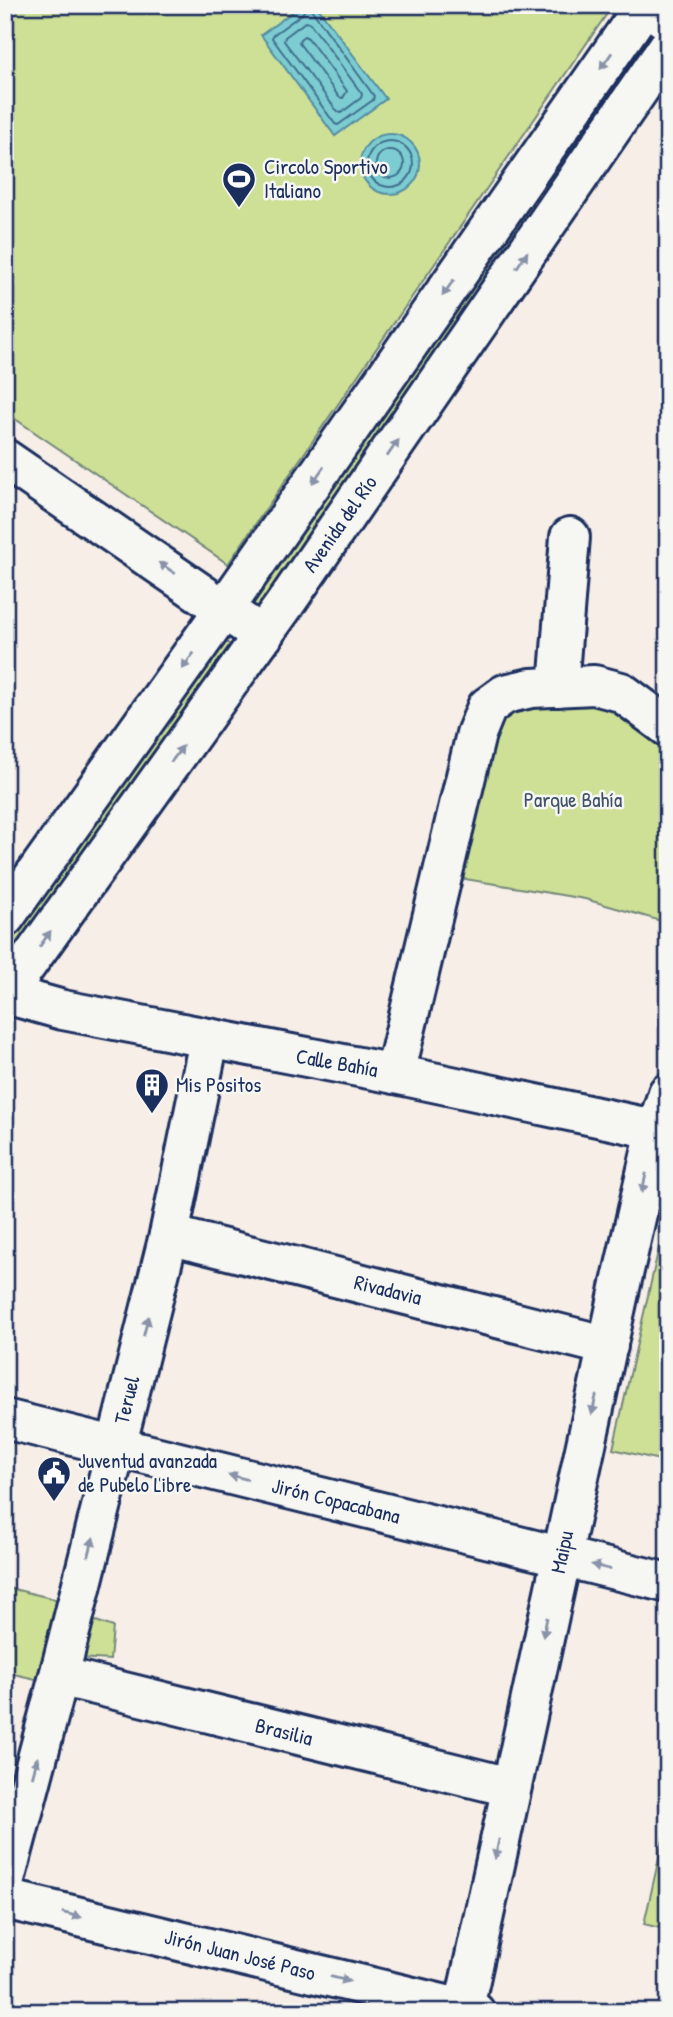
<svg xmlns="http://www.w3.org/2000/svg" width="673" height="2017" font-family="'Patrick Hand',sans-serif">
	<rect width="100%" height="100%" fill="#f6eee7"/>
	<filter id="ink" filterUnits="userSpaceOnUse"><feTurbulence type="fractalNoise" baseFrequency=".0143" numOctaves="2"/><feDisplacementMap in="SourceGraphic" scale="14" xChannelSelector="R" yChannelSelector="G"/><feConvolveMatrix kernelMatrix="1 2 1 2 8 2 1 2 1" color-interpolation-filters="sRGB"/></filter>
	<g filter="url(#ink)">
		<!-- green -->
		<g fill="#cde095" stroke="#74887a" stroke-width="2">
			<path d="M5,5h608l-385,559 -223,-152z"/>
			<path d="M648,26l10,9 -396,579 -17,-4z"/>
			<path d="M216,634l18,14 -229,326v-37z"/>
			<path d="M610,703l58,44v176l-83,-24 -126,-21 38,-159 17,-13z"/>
			<path d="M659,1247l9,3v212l-55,-13z"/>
			<path d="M5,1587l54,13 -19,80 -35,-8z"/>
			<path d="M96,1621l17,6 -3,33 -31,-2 1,-23z"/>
			<path d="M668,1818v112l-24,-6z"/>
		</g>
		<!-- water -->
		<g fill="#7bccd1" stroke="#558da3" stroke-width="2">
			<path d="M302,5h14l70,94 -51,37 -74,-101z"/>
			<circle cx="390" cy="164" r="30"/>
		</g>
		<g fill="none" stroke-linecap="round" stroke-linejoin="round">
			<!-- shore -->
			<g stroke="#416e8c" stroke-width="2">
				<path d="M306,8l5,1 63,87 -1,4 -35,25 -3,-1 -63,-86 1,-3 29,-21z"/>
				<path d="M305,22l5,1 52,71 -1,4 -20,15 -4,-2 -53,-70 1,-4z"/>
				<path d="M304,36l4,2 39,53 -4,7 -4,-1 -40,-54 1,-4z"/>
				<circle cx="390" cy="164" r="23"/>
				<circle cx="390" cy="164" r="14"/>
			</g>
			<!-- minor casing -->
			<g stroke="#1b2f5e" stroke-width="44">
				<g id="minor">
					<path d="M645,5l23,16"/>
					<path d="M5,459l258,177"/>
					<path d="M558,687l12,-150"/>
					<path d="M6,994l57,16 332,64 273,58"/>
					<path d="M395,1074l81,-340 11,-27 18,-13 26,-6 63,-3 27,7 47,35"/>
					<path d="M169,1235l439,111"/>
					<path d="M5,1419l663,164"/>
					<path d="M59,1676l451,111"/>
					<path d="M5,1880l54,-204 110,-441 40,-195"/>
					<path d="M5,1899l470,113"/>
					<path d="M463,2012l157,-724 36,-158 12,-37"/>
				</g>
			</g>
			<!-- major casing -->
			<g stroke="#1b2f5e" stroke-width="44">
				<g id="major">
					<path d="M5,917l220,-309 420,-603"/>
					<path d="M5,995l280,-391 383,-557"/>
				</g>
			</g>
			<!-- minor -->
			<use href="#minor" stroke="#f6f6f2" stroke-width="38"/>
			<!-- major -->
			<use href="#major" stroke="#f6f6f2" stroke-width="38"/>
		</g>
		<!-- one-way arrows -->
		<defs><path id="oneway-solid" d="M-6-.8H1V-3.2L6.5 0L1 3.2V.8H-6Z" transform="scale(1.75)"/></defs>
		<g fill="#8892a8">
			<use href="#oneway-solid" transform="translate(606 61) rotate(125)"/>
			<use href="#oneway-solid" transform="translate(522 260) rotate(-56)"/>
			<use href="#oneway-solid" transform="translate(448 288) rotate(125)"/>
			<use href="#oneway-solid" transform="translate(393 448) rotate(-55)"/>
			<use href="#oneway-solid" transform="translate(318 475) rotate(125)"/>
			<use href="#oneway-solid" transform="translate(167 568) rotate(-146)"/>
			<use href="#oneway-solid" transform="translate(188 661) rotate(126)"/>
			<use href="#oneway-solid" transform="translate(177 754) rotate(-54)"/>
			<use href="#oneway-solid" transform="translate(45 939) rotate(-55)"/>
			<use href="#oneway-solid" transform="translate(644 1183) rotate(103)"/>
			<use href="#oneway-solid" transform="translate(146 1326) rotate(-76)"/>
			<use href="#oneway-solid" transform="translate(594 1405) rotate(103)"/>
			<use href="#oneway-solid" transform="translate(238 1477) rotate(-166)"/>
			<use href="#oneway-solid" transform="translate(91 1547) rotate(-76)"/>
			<use href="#oneway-solid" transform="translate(601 1567) rotate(-166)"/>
			<use href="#oneway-solid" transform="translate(545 1627) rotate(102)"/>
			<use href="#oneway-solid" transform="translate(35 1767) rotate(-75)"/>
			<use href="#oneway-solid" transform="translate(497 1849) rotate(102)"/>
			<use href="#oneway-solid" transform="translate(72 1915) rotate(14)"/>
			<use href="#oneway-solid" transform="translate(340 1979) rotate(14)"/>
		</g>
	</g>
	<!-- icons -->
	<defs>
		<g id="stadium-pin" transform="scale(1.75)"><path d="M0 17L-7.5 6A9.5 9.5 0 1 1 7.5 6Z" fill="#1b2f5e" stroke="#f6f6f2"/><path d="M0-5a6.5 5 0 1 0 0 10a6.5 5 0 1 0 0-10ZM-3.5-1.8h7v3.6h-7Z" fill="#fff"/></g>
		<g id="building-pin" transform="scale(1.75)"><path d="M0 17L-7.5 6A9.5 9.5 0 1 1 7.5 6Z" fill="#1b2f5e" stroke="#f6f6f2"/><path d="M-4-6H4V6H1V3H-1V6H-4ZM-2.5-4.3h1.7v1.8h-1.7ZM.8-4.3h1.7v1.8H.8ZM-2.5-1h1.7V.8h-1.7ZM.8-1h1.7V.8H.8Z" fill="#fff"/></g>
		<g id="civic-pin" transform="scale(1.75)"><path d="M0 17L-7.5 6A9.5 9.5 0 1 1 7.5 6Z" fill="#1b2f5e" stroke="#f6f6f2"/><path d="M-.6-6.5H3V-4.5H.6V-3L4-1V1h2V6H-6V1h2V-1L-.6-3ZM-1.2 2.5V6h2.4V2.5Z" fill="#fff"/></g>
	</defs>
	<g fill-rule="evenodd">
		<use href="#stadium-pin" x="239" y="179"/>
		<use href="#building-pin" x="152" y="1085"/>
		<use href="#civic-pin" x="54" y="1473"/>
	</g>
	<g text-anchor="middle" stroke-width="5" stroke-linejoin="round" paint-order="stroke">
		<!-- poi labels -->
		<g font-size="21" fill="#1b2f5e" stroke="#f6f6f2" text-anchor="start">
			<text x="264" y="174">Circolo Sportivo<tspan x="264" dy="24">Italiano</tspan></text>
			<text x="176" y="1092">Mis Positos</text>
			<text x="78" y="1468">Juventud avanzada<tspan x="78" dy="24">de Pubelo Libre</tspan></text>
		</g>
		<!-- street labels -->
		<g font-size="21" fill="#1b2f5e" stroke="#f6f6f2">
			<text transform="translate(340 524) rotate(-55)" y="7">Avenida del Río</text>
			<text transform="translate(337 1063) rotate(10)" y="7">Calle Bahía</text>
			<text transform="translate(388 1290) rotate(14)" y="7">Rivadavia</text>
			<text transform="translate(127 1400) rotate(-76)" y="7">Teruel</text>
			<text transform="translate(336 1501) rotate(14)" y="7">Jirón Copacabana</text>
			<text transform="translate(562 1552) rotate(-78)" y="7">Maipu</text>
			<text transform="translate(284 1732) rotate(14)" y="7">Brasilia</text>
			<text transform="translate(240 1955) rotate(14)" y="7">Jirón Juan José Paso</text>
		</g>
		<!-- park labels -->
		<g font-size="21" fill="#3f5269" stroke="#f6f6f2">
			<text x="573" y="807">Parque Bahía</text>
		</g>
	</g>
	<!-- margin -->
	<rect width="673" height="2017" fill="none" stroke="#f6f6f2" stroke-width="28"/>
	<rect x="14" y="14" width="645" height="1989" fill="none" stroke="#1b2f5e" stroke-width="2.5" filter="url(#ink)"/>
</svg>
